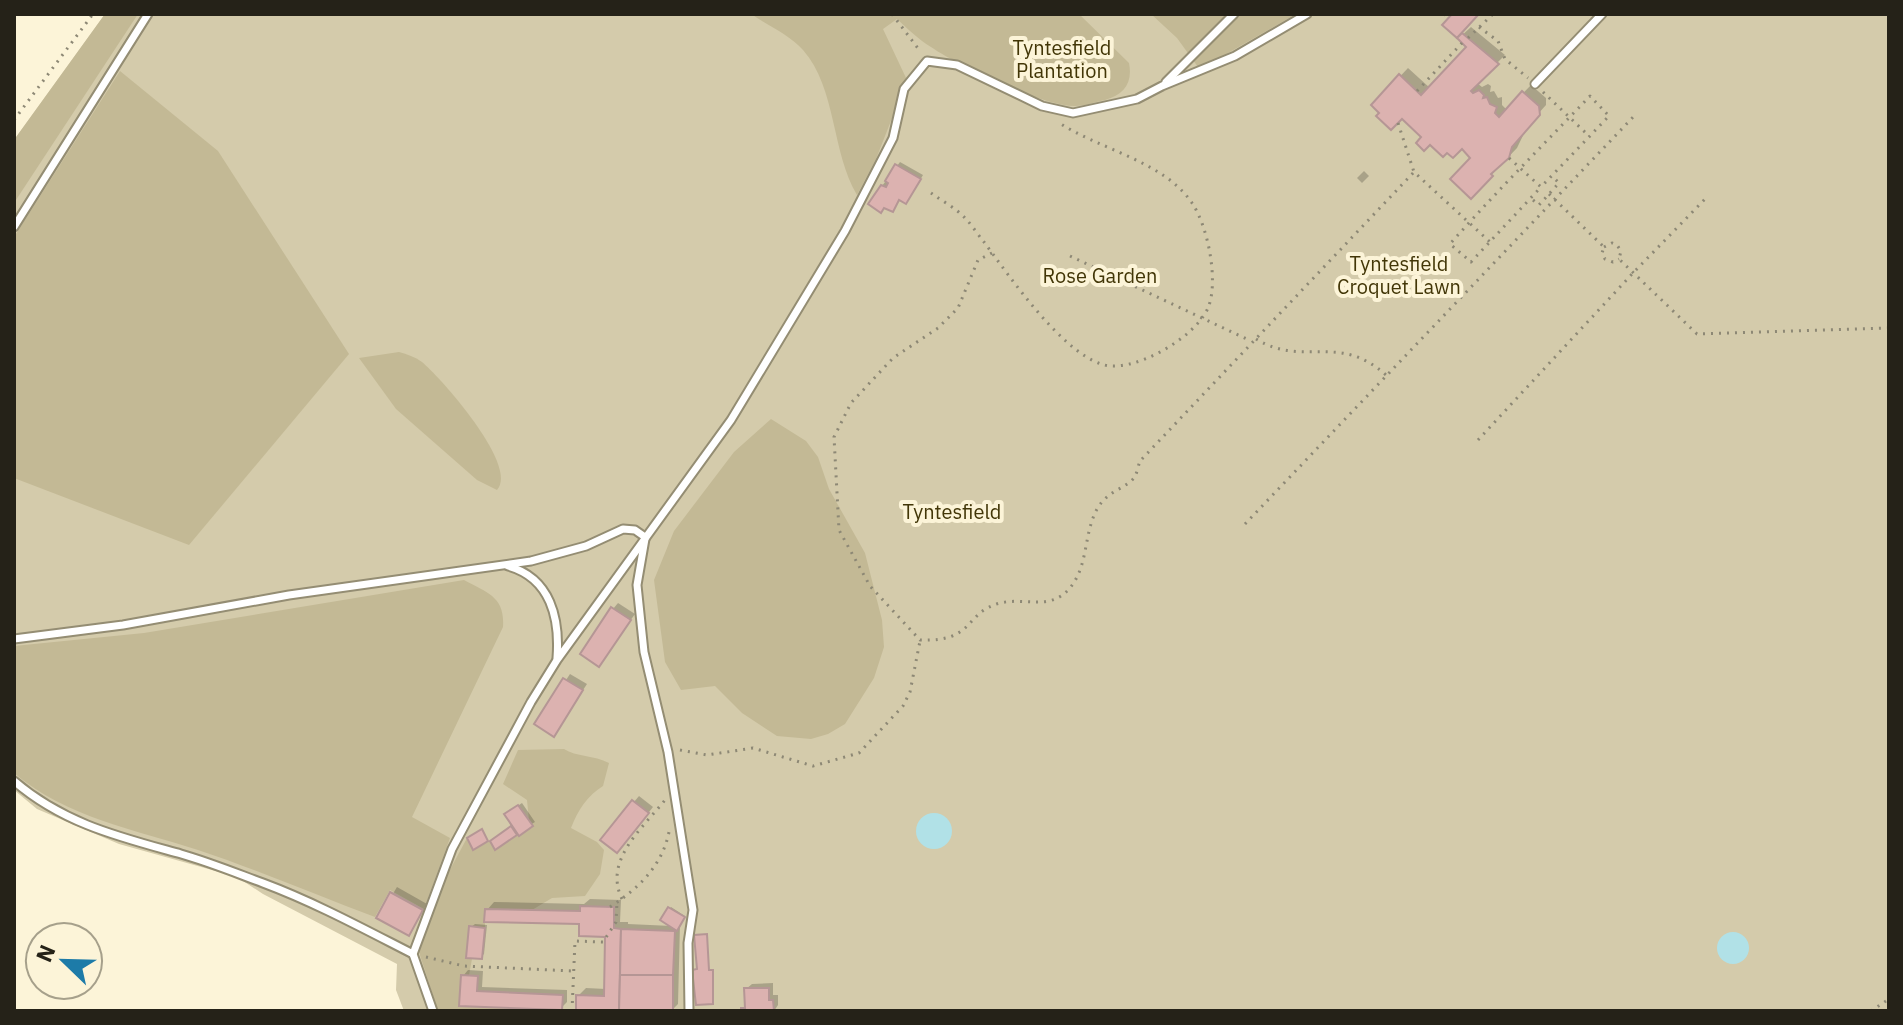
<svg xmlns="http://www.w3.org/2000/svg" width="1903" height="1025" font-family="'IBM Plex Sans',sans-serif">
	<rect width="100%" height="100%" fill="#fcf4d8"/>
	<!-- green -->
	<path fill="#d4cbab" d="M105,14h1784v997h-1485l-8,-21 1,-26 -134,-70 -26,-17 -118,-33 -82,-35 -23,-19v-650z"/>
	<!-- forest -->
	<g fill="#c3b995">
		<path d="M105,14h33l-124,189v-63z"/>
		<path d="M751,14h328l50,49c4,20 -5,32 -24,37 -10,2 -20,6 -30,6 -30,1 -118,-41 -144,-59 -13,-8 -23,-18 -34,-28l-14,10 24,51 -31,79 -19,36c-26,-44 -20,-106 -54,-145 -13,-15 -36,-25 -52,-36z"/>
		<path d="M1151,14h145l-82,47 -16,6 -21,-29z"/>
		<path d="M120,71l98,80 131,203 -160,191 -175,-67v-241z"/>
		<path d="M399,352c8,2 16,5 23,10 20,17 97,104 75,128l-20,-10 -81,-71 -37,-51z"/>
		<path d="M771,419l35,22 12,16 11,32 36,64 17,67 2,27 -10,31 -29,46 -17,10 -17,5 -34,-3 -35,-23 -27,-27 -34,4 -16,-28 -11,-82 20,-49 60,-79z"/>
		<path d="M464,580c24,13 41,17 39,47l-91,190 38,21 -26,71 -34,-19 -15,27c-59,-22 -117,-47 -177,-67 -64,-21 -131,-32 -184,-77v-127l130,-13z"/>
		<path d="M564,749c12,8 30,6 45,14l-6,23c-16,10 -25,24 -32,42l26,14 7,8 -4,24 -15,22 -33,2 -20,12 -47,-1v19l-15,-2 -3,32 5,1 -3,16h-8l-2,31 103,5h-124l-19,-59 26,-73 22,-41 6,11 17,-8 6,8 36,-23 -3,-5 -2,-21 -24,-16 15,-34z"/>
	</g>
	<!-- water -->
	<g fill="#b1e1e7">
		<circle cx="934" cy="831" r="18"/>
		<circle cx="1733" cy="948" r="16"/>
	</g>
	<!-- shadow -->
	<g fill="#0003">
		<path d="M1455,14h22l-20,21 2,3 12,-11 34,28 -28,28 5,4 6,-3 3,2 -1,6 4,-1 4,7 4,-1v8l5,5 24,-25 15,13v7l-18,20 -11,23 -46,48 2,-38 -11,-12 -32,-3 -28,-27 -21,-3 -8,-8 35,-37 22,20 39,-42 -24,-21z"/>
		<path d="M900,162l23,13 -14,24 -9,-1 -4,8 -14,-20z"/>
		<path d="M1364,171l5,5 -7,7 -5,-5z"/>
		<path d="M618,603l17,11 -36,50 14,-55z"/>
		<path d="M570,674l17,10 -33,50 -17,-10z"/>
		<path d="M639,796l14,11 -30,38 -20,-6z"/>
		<path d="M522,803l13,19 -20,12 -23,7 22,-15 -4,-15z"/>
		<path d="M397,887l30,17 -18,29 -30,-16z"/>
		<path d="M590,899l31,1 -1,22h8v2l44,2 -10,-7 9,-12 14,9 -5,8 -2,80 -5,5 2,2 -56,-1 -41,-14 8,-8 20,1 1,-54 -25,-13 -95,-12 7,-8 90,2z"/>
		<path d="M475,924l12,1 -3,29 -3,3 -10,-30z"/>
		<path d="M468,970l15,1 -1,16 85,3v12l-6,6 -100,-4 2,-28z"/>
		<path d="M773,983v12h5v10l-4,6h-31l4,-6 -1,-16 6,-5z"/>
	</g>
	<!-- building -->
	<g fill="#dcb2b0" stroke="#b59695" stroke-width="2">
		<path d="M1452,14h27l-22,24 -15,-13z"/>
		<path d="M1462,33l37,31 -28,27 2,2 6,-3 5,5 -1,3 4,-1 3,7 7,3 -2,6 4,4 23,-26 17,15 1,9 -28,32 -3,11 -18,16 2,2 -22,23 -21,-20 20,-21 -8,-9 -9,9 -6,-5 -4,4 -13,-12 -6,6 -8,-8 5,-6 -19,-18 -11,11 -15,-14 3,-3 -8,-8 28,-31 22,21 45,-48 -9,-9z"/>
		<path d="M895,164l26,15 -15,25 -7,-4 -6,12 -9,-4 -3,5 -13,-9 13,-19 5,2 2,-4 -3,-2z"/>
		<path d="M611,607l20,13 -32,47 -19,-13z"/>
		<path d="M563,678l20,12 -29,47 -20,-13z"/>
		<path d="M632,800l17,13 -32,40 -17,-13z"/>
		<path d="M518,805l15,21 -14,10 -15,-22z"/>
		<path d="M511,826l6,9 -22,15 -5,-9z"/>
		<path d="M482,829l6,12 -15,9 -6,-12z"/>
		<path d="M390,892l33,18 -14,26 -33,-18z"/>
		<path d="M580,906l34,1v21l7,1 -2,82h-43v-16l28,1 1,-59 -26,-1v-12l-95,-2 1,-13 95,2z"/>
		<path d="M668,907l17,10 -8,14 -17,-11z"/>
		<path d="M469,926l16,2 -3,31 -16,-1z"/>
		<path d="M621,929l54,2 -2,44h-53z"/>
		<path d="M707,934l2,36h4v34l-17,1 -4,-35 5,-1 -3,-34z"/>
		<path d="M461,975l17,1 -1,15 86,4 -1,15 -103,-4z"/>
		<path d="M620,975h53v36h-54z"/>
		<path d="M744,988h25v12h4l1,11h-33v-3h4z"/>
	</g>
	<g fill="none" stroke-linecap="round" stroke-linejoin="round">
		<!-- lane casing -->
		<g stroke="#948d73" stroke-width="11">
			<g id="lane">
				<path d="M1166,82l68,-68"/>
				<path d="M1535,84l67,-70"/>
				<path d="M14,227l134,-213"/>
				<path d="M645,539l-8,46 7,67 24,100 25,158 -5,33 1,68"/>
				<path d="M508,566c43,12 52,53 49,92"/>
				<path d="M14,639l109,-14 166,-30 242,-34 55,-15 37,-17 12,1 10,7"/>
				<path d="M14,781c50,43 106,56 167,73 28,8 55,19 82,29 51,19 101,46 150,71"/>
				<path d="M433,1011l-20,-57 39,-105 79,-147 26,-42 174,-240 114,-189 48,-93 11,-49 23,-28 30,4 85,41 31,7 64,-14 25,-13 73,-30 72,-42"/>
			</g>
		</g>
		<!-- path -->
		<g stroke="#8d8875" stroke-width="3" stroke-dasharray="2 6" stroke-linecap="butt">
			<path d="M892,14l28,37"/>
			<path d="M1445,14l2,6"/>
			<path d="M1479,27l19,14 7,18 23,19"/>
			<path d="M1468,38l25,-24"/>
			<path d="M1417,91l45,-48"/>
			<path d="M1543,92l46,44"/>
			<path d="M14,120l79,-106"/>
			<path d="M1398,123l16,49"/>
			<path d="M1509,158l32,29 -70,75 -21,-18c45,-51 93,-99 140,-148l19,20 -68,71"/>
			<path d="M931,193c11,8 25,15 34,25 7,7 13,17 19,24 26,35 76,108 117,122 31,11 94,-26 107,-56 11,-26 0,-82 -16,-105 -28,-42 -94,-54 -134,-81"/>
			<path d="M1549,194l55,53 -2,6 3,6 8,3 6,-3"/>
			<path d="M1533,200l6,5 20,-22 -7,-7"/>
			<path d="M1604,247l8,-4 5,2 4,6 -2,8 78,75 192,-6"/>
			<path d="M992,253l-14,7 -20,48 -20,20 -45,30 -42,45 -17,34 5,93 31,56 50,54c56,2 43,-27 80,-37 24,-6 50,8 69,-14 20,-23 14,-54 28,-80 11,-19 28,-20 37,-31 3,-4 4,-12 6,-17l274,-289 76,70"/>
			<path d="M1070,256l181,85"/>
			<path d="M1256,339c48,29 82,-7 130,36"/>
			<path d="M1478,440l155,-167 74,-76"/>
			<path d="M1245,524l392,-411"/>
			<path d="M680,750l27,5 46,-7 60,18 46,-13 44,-47 7,-14 10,-51"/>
			<path d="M622,899c-19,-39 21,-71 43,-99"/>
			<path d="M610,907c29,-19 52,-41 59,-75"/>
			<path d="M426,957l38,9 109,5"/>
			<path d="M572,1011l3,-70 28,1 13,-20 1,-20"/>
			<path d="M1871,1011l18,-12"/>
		</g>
		<!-- lane -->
		<use href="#lane" stroke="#fff" stroke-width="7"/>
	</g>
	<g text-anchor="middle" stroke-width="8" stroke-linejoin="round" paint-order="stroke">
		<!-- park labels -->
		<g font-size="20" fill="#423607" stroke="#fcf4d8">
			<text x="1062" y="55">Tyntesfield<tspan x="1062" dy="23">Plantation</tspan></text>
			<text x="1399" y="271">Tyntesfield<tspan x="1399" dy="23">Croquet Lawn</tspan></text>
			<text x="1100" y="283">Rose Garden</text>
			<text x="952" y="519">Tyntesfield</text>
		</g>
	</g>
	<!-- border -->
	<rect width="1903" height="1025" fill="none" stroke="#252218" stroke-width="32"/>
	<!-- north arrow -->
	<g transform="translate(64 961) rotate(293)"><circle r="38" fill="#fcf4d8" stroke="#a6a08b" stroke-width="2"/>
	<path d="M0-6L14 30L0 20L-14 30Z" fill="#1d7ba8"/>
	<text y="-12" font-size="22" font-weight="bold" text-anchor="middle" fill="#252218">N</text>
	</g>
</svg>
